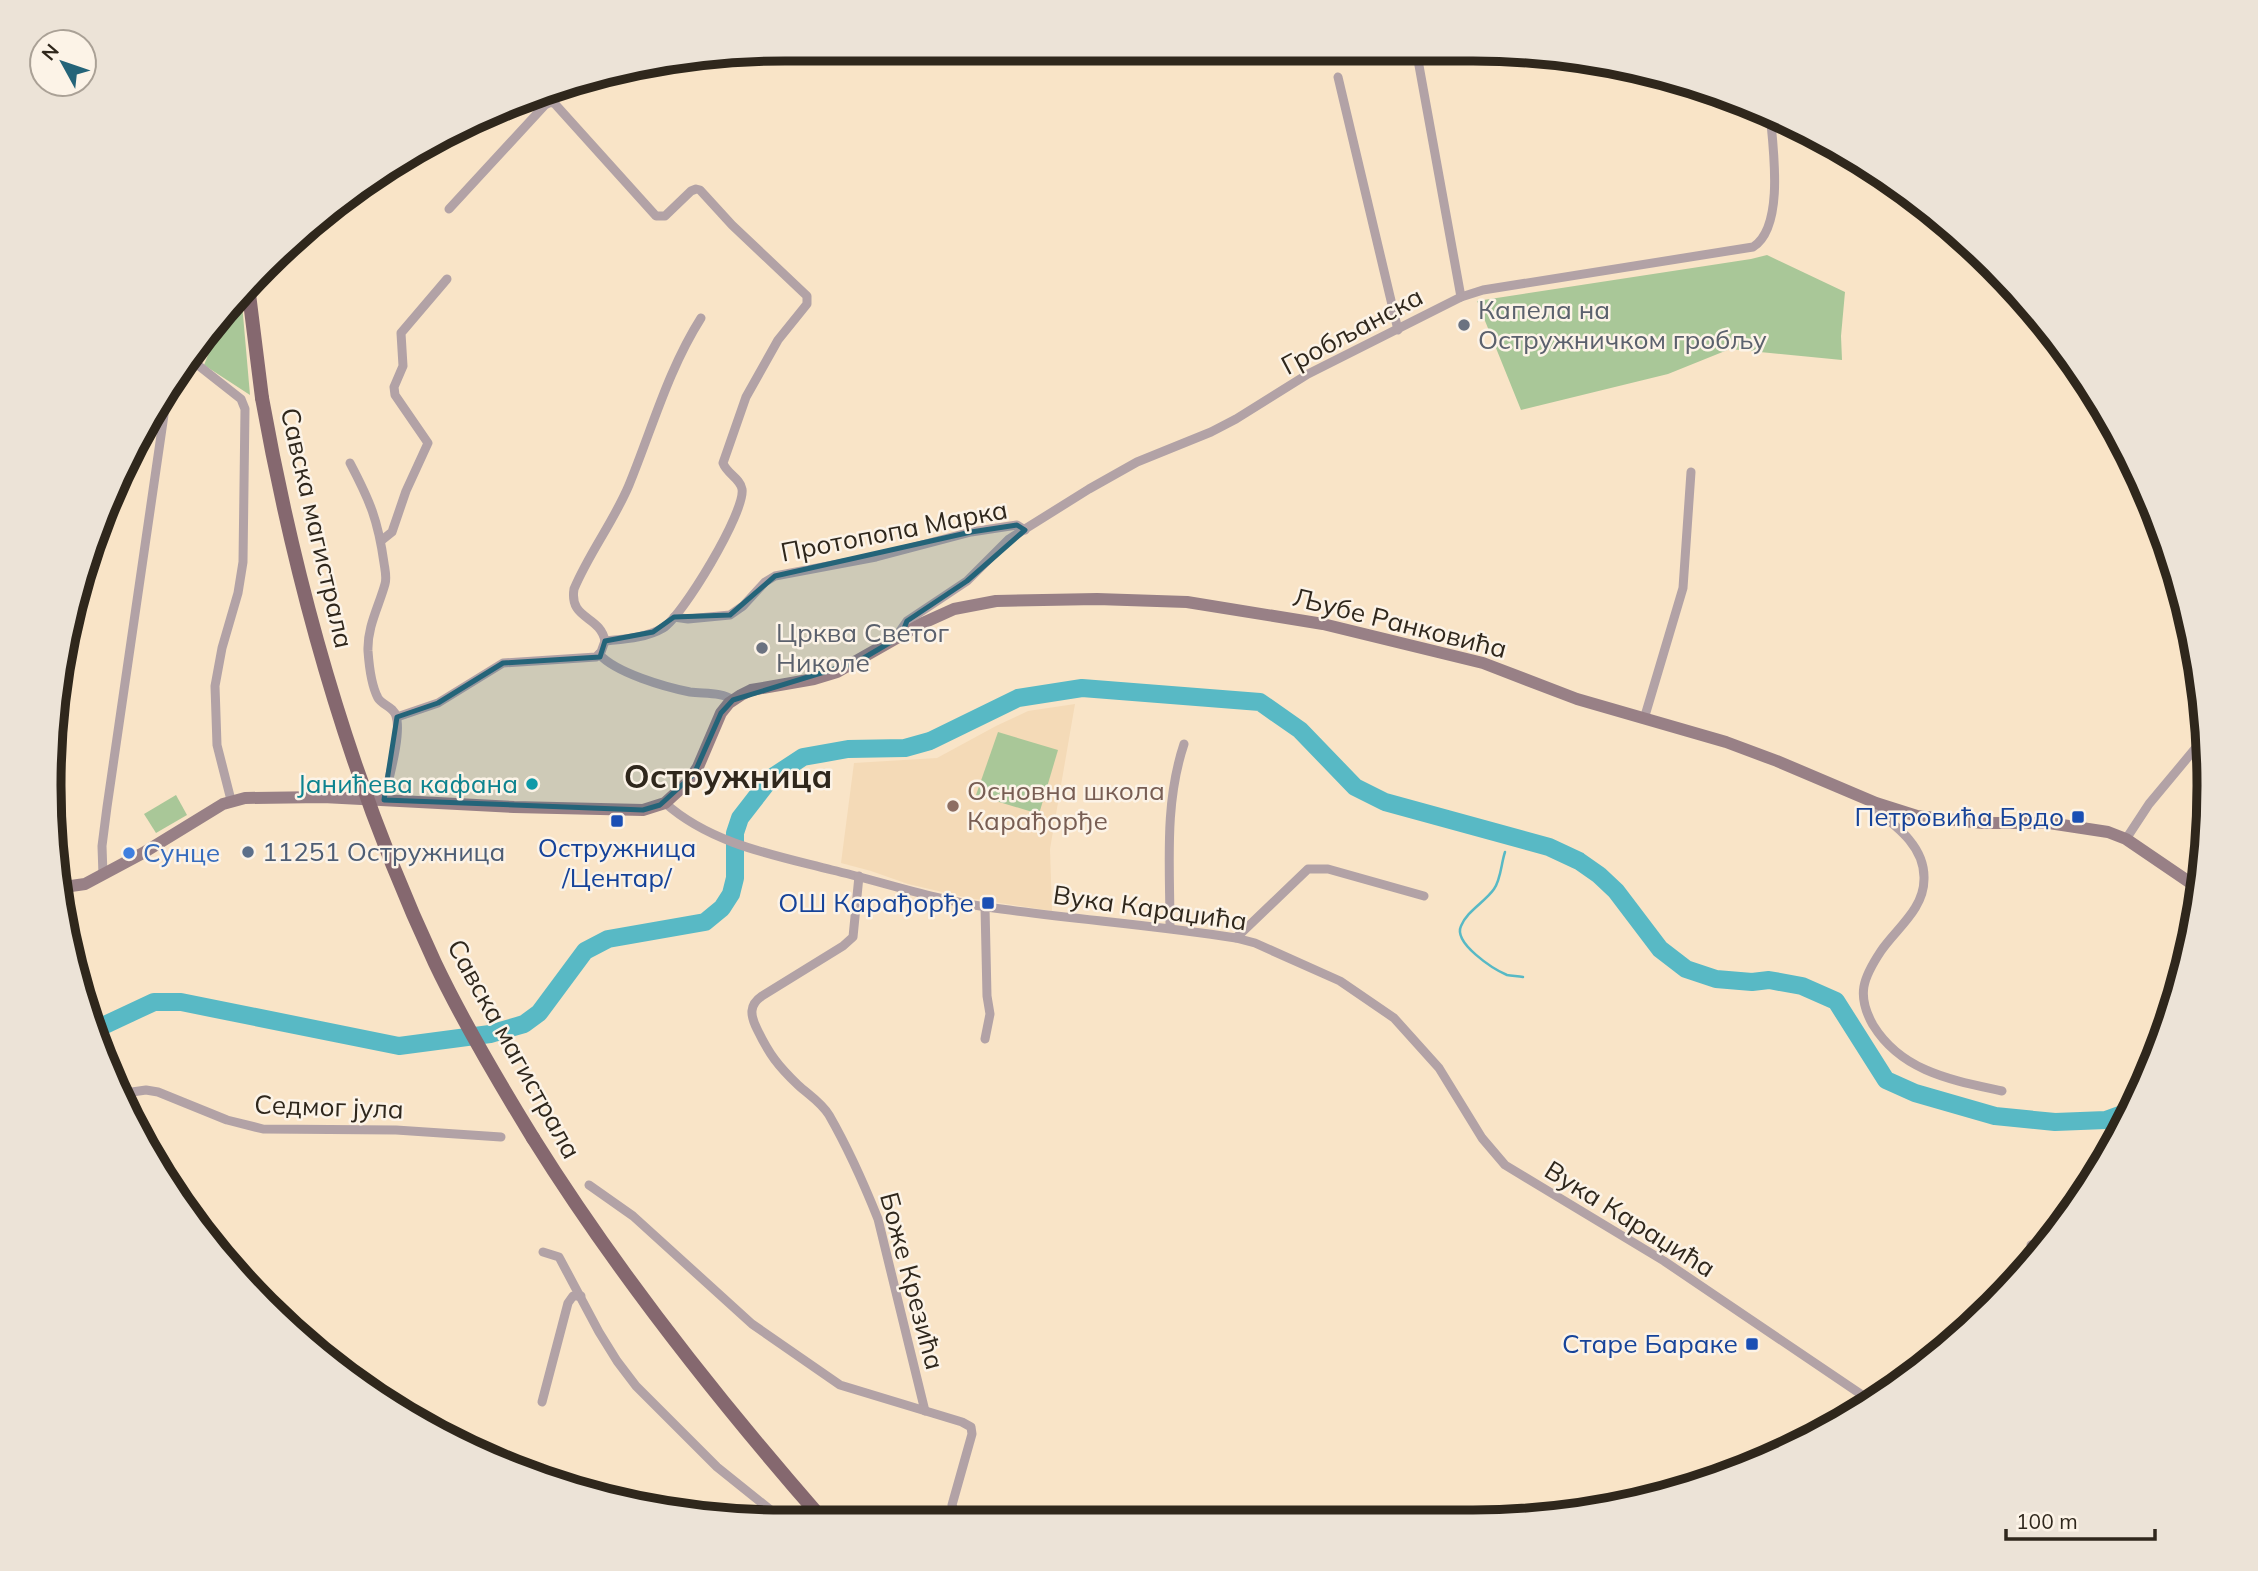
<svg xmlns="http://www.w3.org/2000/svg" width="2258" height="1571" font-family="Mulish,sans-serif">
	<rect width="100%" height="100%" fill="#f9e4c7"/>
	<!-- built -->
	<path fill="#f4dab7" d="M1075,704l-25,145 2,62 -84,-13 -60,-14 -37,-13 -30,-8 13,-100 83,-5 59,-32 32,-15z"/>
	<!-- green -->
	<g fill="#a9c798">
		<path d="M1767,255l78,37 -4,44 1,24 -112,-11 -62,25 -147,36 -44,-109 274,-42z"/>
		<path d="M241,292l9,103 -46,-30 12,-30 -1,-11 17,-24z"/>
		<path d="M998,732l60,18 -19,64 -63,-19z"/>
		<path d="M176,795l11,20 -31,18 -12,-19z"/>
	</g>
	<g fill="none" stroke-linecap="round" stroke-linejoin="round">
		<!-- stream -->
		<path stroke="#58b9c5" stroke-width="2.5" d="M1505,852c-4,12 -4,27 -11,37 -9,13 -27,22 -33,37 -8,17 32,43 46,49 5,1 11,1 16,2"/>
		<!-- river -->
		<path stroke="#58b9c5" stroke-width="18" d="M94,1030l60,-28h27l218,44 91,-12 34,-10 15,-11 46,-62 23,-12 97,-17 17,-14 9,-14 4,-16v-45l5,-15 31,-40 32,-21 45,-8 57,-1 25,-7 88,-43 64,-10 178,14 40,28 55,57 30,15 164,45 30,14 20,14 17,16 44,58 26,20 30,10 36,3 17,-2 33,6 34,15 50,79 29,13 80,23 60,6 51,-2 22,-8 4,1"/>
		<!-- street -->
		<g stroke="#b2a2a6" stroke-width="9">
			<path d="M1416,49l45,248"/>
			<path d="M1338,77l60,253"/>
			<path d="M449,209l96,-104 6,-3 4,2 101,112h9l26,-25 5,-2 4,1 32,35 75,71v8l-29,36 -32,57 -23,66c4,11 17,15 19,26 4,22 -60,128 -79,139 -17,10 -39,11 -58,13"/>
			<path d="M208,333l-14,29 47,37 4,10 -2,153 -5,31 -16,55 -7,38 2,59 14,55"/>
			<path d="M350,463c20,38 28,57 34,100 1,7 3,14 1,21 -6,22 -18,43 -17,67 1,14 3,34 10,47 4,7 16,9 18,18 6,18 -8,65 -12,84"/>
			<path d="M382,540l10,-8 14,-41 22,-48 -33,-48 -1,-8 9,-21 -2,-33 46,-54"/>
			<path d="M674,617l14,2 42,-4 13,-9 22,-24 10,-6 101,-19 95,-25 46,-7 8,5"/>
			<path d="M901,636l-1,-5 7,-10 60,-40 42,-42 80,-50 48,-27 74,-30 25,-13 72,-45 153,-77 22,-7 270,-43c32,-20 20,-100 17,-134"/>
			<path d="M605,641c-5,-26 -36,-21 -31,-52 15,-36 40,-68 55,-104 23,-56 39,-115 72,-167"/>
			<path d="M599,654c17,19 66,33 91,38 14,2 32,0 43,8"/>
			<path d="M397,717l41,-14 65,-40 93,-6 5,-5 4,-11"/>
			<path d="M1644,719l39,-131 8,-116"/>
			<path d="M665,803c46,41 109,52 167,67 51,12 103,30 155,37 83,12 167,18 249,31l19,5 85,38 54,37 45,50 43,70 23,27 159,96 204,138"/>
			<path d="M1876,803l-1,4 2,4c22,17 48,37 47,68 0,30 -27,49 -43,72 -18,27 -25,44 -8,74 29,47 79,55 129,66"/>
			<path d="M2126,839l23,-35 55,-66"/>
			<path d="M103,875l-1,-29 5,-39 60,-413"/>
			<path d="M859,876l-6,61 -10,9 -81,50c-13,9 -12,19 -5,33 12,25 21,37 41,56 11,10 23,17 31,30 19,33 35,69 49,104l47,192"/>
			<path d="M1170,928c0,-62 -6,-124 14,-184"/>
			<path d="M1236,938l72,-69h20l96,27"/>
			<path d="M985,1039l5,-25 -3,-18 -2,-89"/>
			<path d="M118,1094l28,-4 12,2 69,28 36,9 133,1 105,7"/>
			<path d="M589,1185l44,31 119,108 88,61 122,37 9,5 1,7 -20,71 4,10 5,4"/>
			<path d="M2031,1245l24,-10"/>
			<path d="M543,1252l16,5 40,75 18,29 19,25 81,81 66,53"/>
			<path d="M542,1402l26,-99 5,-7h8"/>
			<path d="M765,1520h1"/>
		</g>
		<!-- secondary -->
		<path stroke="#988086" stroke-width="12" d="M57,888l28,-4 58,-31 80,-49 22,-6 78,-1 191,10 129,3 22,-7 24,-22 9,-14 23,-54 8,-10 12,-8 10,-5 63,-11 23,-7 86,-49 31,-14 42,-8 101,-2 90,3 136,22 160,39 94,36 149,43 51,19 99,42 41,13 66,7h66l59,9 18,7 72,49"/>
		<!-- primary -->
		<g stroke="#85686f" stroke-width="14">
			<path d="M248,286l14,112"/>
			<path d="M533,1138c85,136 184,261 290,382"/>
		</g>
		<!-- primary-bridge -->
		<path stroke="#85686f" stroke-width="14" d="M262,398c35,195 89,385 173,565 29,61 63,118 98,175"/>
	</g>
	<!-- marked area -->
	<path fill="#246479" fill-opacity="0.2" stroke="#246479" stroke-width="5" stroke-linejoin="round" d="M1017,525l8,5 -58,51 -60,40 -6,15 -44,26 -124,38 -12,13 -27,61 -34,31 -17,5 -259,-10 13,-83 41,-14 65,-40 97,-6 5,-16 48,-9 21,-15 56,-2 45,-39 196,-44z"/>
	<!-- markers -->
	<g fill="#6b7280" stroke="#fcf3e7" stroke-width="2.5">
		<circle cx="1464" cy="325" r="7"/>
		<circle cx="762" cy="648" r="7"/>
	</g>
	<circle fill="#0f9aa8" stroke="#fcf3e7" stroke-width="2.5" cx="532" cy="784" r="7"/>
	<circle fill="#8d6e63" stroke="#fcf3e7" stroke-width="2.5" cx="953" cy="806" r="7"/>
	<g fill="#1a4fb4" stroke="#fcf3e7" stroke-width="2.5">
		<rect x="2071" y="810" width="14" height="14" rx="3.5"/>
		<rect x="610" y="814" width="14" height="14" rx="3.5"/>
		<rect x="981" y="896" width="14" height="14" rx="3.5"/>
		<rect x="1745" y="1337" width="14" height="14" rx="3.5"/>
	</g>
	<circle fill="#5c6f8a" stroke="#fcf3e7" stroke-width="2.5" cx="248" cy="852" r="7"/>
	<circle fill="#3f7fe0" stroke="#fcf3e7" stroke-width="2.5" cx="129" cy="853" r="7"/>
	<g text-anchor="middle" stroke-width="5" stroke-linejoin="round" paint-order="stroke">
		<!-- worship labels -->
		<g font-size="26" fill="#5b616d" stroke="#fcf3e7" text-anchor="start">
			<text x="1478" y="319">Капела на<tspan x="1478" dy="30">Остружничком гробљу</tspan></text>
			<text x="776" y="642">Црква Светог<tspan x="776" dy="30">Николе</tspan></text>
		</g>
		<!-- street labels -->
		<g font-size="26" fill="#2f271c" stroke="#fcf3e7">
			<text transform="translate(1352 331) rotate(-28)" y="9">Гробљанска</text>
			<text transform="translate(317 528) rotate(77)" y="9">Савска магистрала</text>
			<text transform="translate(894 531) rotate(-11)" y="9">Протопопа Марка</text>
			<text transform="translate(1400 623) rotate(14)" y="9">Љубе Ранковића</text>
			<text transform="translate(1150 908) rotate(8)" y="9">Вука Караџића</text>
			<text transform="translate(514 1049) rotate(61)" y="9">Савска магистрала</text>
			<text transform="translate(329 1107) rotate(2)" y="9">Седмог јула</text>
			<text transform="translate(1630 1219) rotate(32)" y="9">Вука Караџића</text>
			<text transform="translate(912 1281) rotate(75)" y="9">Боже Крезића</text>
		</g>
		<!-- culture labels -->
		<g font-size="26" fill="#0d838f" stroke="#fcf3e7" text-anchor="end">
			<text x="518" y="793">Јанићева кафана</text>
		</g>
		<!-- education labels -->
		<g font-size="26" fill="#785e54" stroke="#fcf3e7" text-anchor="start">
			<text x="967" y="800">Основна школа<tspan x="967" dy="30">Карађорђе</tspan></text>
		</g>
		<!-- transit labels -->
		<g font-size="26" fill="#164399" stroke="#fcf3e7" text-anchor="end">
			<text x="2064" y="826">Петровића Брдо</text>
			<text x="617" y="857" text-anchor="middle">Остружница<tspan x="617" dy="30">/Центар/</tspan></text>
			<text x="974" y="912">ОШ Карађорђе</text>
			<text x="1738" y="1353">Старе Бараке</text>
		</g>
		<!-- service labels -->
		<g font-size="26" fill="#4e5e75" stroke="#fcf3e7" text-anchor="start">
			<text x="262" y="861">11251 Остружница</text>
		</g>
		<!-- shop labels -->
		<g font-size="26" fill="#366cbe" stroke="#fcf3e7" text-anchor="start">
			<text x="143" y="862">Сунце</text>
		</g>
		<!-- district labels -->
		<g font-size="33" font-weight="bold" fill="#2f271c" stroke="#fcf3e7">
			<text x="728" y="788">Остружница</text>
		</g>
	</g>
	<!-- crop -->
	<path d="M0 0H2258V1571H0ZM785 61H1473A724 724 0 0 1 2197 785V786A724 724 0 0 1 1473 1510H785A724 724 0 0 1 61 786V785A724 724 0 0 1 785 61Z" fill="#ece3d7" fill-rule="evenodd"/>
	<path fill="none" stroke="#2f271c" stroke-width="9" d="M785 61H1473A724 724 0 0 1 2197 785V786A724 724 0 0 1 1473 1510H785A724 724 0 0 1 61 786V785A724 724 0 0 1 785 61Z"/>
	<!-- north arrow -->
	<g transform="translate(63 63) rotate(310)"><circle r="33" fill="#fcf3e7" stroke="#aaa196" stroke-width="2"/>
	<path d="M0-5L12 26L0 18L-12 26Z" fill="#246479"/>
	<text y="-10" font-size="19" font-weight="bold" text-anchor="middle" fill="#2f271c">N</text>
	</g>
	<!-- scale -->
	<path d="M2006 1529v10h149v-10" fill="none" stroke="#2f271c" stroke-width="3.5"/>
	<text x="2016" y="1529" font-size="21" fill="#2f271c" stroke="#fcf3e7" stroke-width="5" paint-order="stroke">100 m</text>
</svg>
